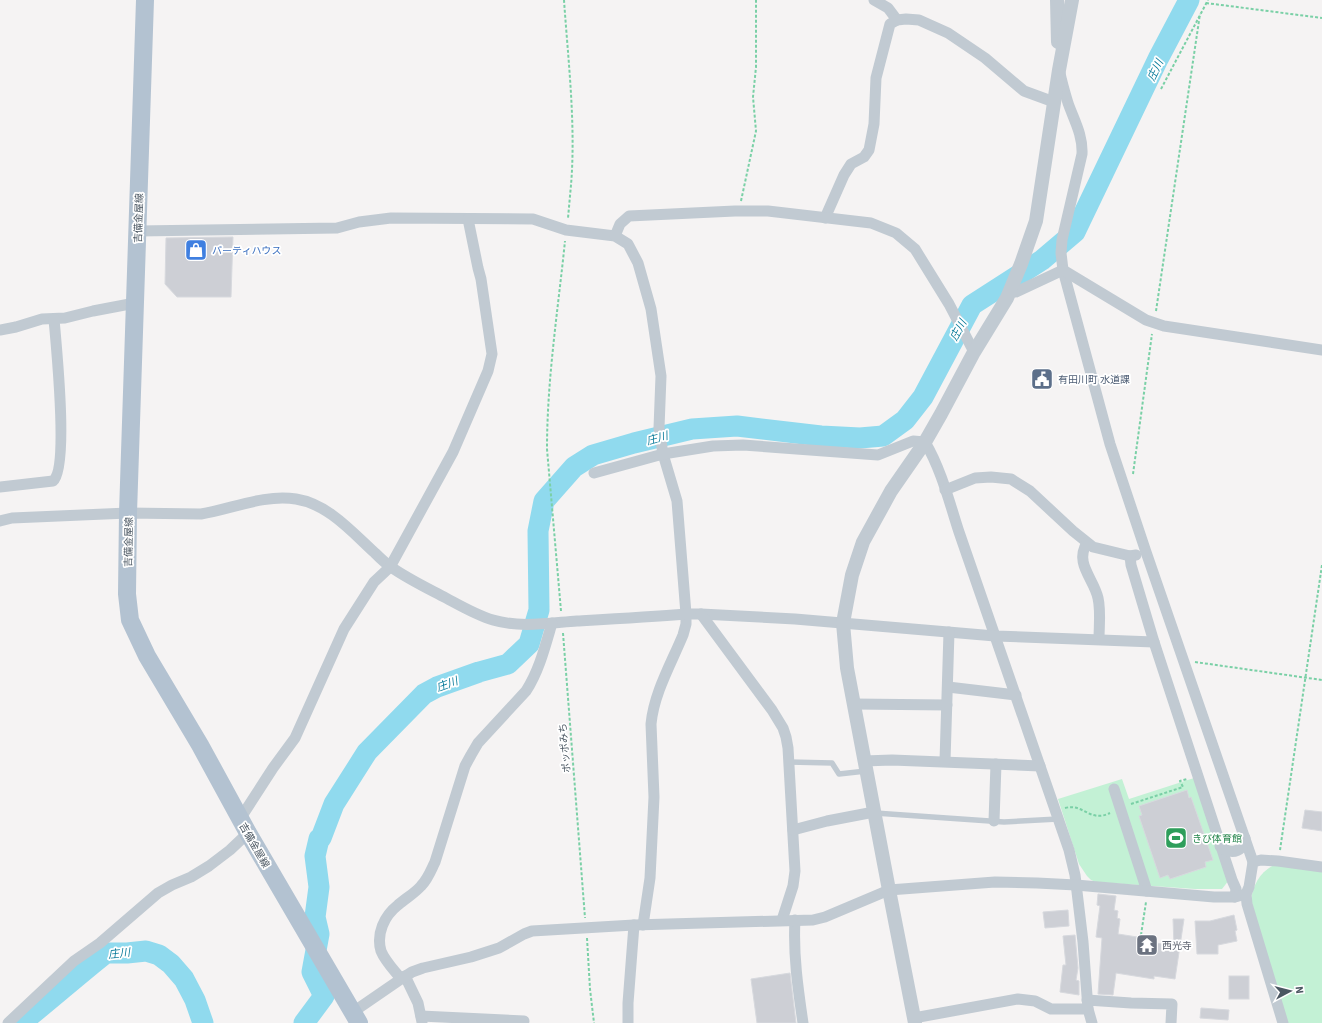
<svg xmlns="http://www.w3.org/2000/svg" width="1322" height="1023" font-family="'Source Sans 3','Noto Sans JP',sans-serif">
	<rect width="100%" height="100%" fill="#f5f3f3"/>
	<!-- green -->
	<g fill="#c3f1d5">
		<path d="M1194,778l35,102 -7,9h-27l-99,-7 -5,-2 -4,-4 -8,-12 -21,-65 64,-20 7,20z"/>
		<path d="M1276,864l46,6v153h-36l-35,-123c2,-16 10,-29 25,-36z"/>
	</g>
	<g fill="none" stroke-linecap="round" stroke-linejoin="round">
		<!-- river -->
		<g stroke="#90daee" stroke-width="21">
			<path d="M21,1023c29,-23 56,-47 85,-70h21l19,-2 13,4 12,9 13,15 11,21 8,23"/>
			<path d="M304,1023l20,-27 -12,-24 7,-38 -4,-17 4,-30 -4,-31 4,-17 2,-1 13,-34 33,-52 57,-58 13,-7 42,-15 29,-8 21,-20 10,-34 -1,-79 6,-30 30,-34 19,-12 41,-12 58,-14 45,-3 84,10 39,2 23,-2 22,-16 18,-23 49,-92 70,-45 33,-28 83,-173 31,-59"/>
		</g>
	</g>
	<!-- building -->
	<g fill="#cdcfd5" stroke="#d7d9de">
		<path d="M233,237l-2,60h-54l-12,-13 1,-46z"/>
		<path d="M1187,790l2,8 2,-1 22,63 -8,2 1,5 -36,12 -2,-4 -8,3 -21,-62 3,-1 -3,-9z"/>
		<path d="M1305,810l17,2v19l-20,-3z"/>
		<path d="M1098,894l18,2 -2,14 4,1 -1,7 3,1 -2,15 32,5v3l24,4 -1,-27h11l-9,60 -21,-3v3l-38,-6 -3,22 -15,-1 4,-56 -6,-1 4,-31 -3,-1z"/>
		<path d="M1068,910l1,16 -24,2 -2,-16z"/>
		<path d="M1234,915l3,15 -2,1 2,10 -19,4v9h-21l-2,-33h15z"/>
		<path d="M1075,935l3,33 -2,12 3,1v14l-19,-3 3,-27h3l-3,-29z"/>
		<path d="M790,973l6,50h-39l-6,-44z"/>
		<rect x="1229" y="976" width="20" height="23"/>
		<path d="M1201,1008l28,2 -1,10 -28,-2z"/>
	</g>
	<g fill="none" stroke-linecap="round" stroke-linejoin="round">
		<!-- path -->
		<g stroke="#7ad0a6" stroke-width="2" stroke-dasharray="3 2" stroke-linecap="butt">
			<path d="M564,0c4,59 12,125 7,185 -1,11 -2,22 -3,33"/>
			<path d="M1206,3l116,15"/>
			<path d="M1161,89l47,-89"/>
			<path d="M741,201l15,-70 -3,-34 3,-30v-67"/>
			<path d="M1156,311l44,-297"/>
			<path d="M1133,474l19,-140"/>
			<path d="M561,611l-14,-162c0,-70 11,-139 18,-208"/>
			<path d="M563,633l22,285"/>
			<path d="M1195,662l127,18"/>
			<path d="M1131,804l52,-17 -3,-6 7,-2"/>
			<path d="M1065,808c19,-5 24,15 45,5"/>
			<path d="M1280,850l42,-285"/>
			<path d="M1141,935l5,-33"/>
			<path d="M587,938l3,51 4,34"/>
		</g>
		<!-- service -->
		<g stroke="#c1cad2" stroke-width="5.5">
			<path d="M789,762l43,1 7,11 27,-3"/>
			<path d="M875,813l129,9 54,-3"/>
		</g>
		<!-- minor -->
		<g stroke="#c1cad2" stroke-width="11">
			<path d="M874,0l14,8 9,12 9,-1 13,1 29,13 37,25 39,33 30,11"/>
			<path d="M1060,73c2,10 5,20 8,30 6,17 15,32 14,51l-20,86 -1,13 2,17 47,174 36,108 107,310"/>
			<path d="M825,218l19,-43 7,-11 13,-7 5,-7 5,-26 2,-46 14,-54 7,-4"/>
			<path d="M138,231l199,-3 22,-6 32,-4 142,1 33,11 49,6 13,8 10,19 13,46 10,67 -2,52 4,26 14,47 9,113v10l-3,11c-12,29 -29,58 -32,89l3,73 -4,81 -7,47"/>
			<path d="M615,236l5,-12 9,-8 106,-5h33l103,12 25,10 19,16 34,55 25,48"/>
			<path d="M1010,291l6,1 47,-22 83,50 18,6 158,24"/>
			<path d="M0,330l16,-3 26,-8 23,-1 28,-7 42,-8"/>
			<path d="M594,473l69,-19 50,-8 30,-1 135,10 35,-14 12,1c16,27 24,59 34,90l110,318 6,25 8,67 5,67"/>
			<path d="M0,487l53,-6c16,-13 3,-137 1,-162"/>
			<path d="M945,490l30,-12 16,-1 20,2 19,12 43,40 20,16 37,9 6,-1"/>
			<path d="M0,521l12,-3 116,-5 73,1c31,-5 63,-20 95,-15 32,5 56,33 79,54 5,5 10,10 16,14 17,12 36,21 55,31 15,8 30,17 47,22 27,8 56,3 84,1 36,-2 73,-4 109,-7h15l94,5 200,17 159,6"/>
			<path d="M1087,543c-13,20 7,36 11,55 3,13 1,28 1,41"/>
			<path d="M1130,556l1,9 23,77 78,238 4,9 -1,8"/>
			<path d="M701,614l71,96 11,18 3,9 2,11 7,123 -2,15 -11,34"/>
			<path d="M948,687l68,8"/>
			<path d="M854,704l93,1"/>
			<path d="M864,761l28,-1 148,6"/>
			<path d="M945,761l4,-129"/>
			<path d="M1114,789l33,102"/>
			<path d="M240,819l33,-51 22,-30 49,-109 30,-47 16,-15 63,-115 35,-81 4,-17 -11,-75 -3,-11 -10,-49"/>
			<path d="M994,821l2,-57"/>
			<path d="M793,830l34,-9 47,-9"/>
			<path d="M1220,846c7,6 15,8 22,1l3,-9"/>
			<path d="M795,920c-2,34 3,69 8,103"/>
			<path d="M405,976l13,27 4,19"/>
			<path d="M401,979c-7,-9 -16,-18 -20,-28 -5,-17 3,-35 17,-46 8,-7 16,-11 23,-19 7,-7 10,-16 14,-24l30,-96 6,-11 7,-12 48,-52c13,-20 19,-44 26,-68"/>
			<path d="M1087,1000l44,3 41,1 -1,19"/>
			<path d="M353,1012l48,-33 11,-7 11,-4 48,-11 28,-9 25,-14 8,-3 102,-6 179,-5 12,-3 64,-27 106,-8 42,1 39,2 138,12h21l11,-3"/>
			<path d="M421,1016l103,5"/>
			<path d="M914,1018l104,-19 17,2 16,8h37l4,14"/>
			<path d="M8,1023l66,-62 26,-18 58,-50 14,-8 19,-8 18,-11 21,-16 18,-17"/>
			<path d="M628,1023v-20l6,-78"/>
			<path d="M1283,1023l-36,-119 -1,-10 3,-7 4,-25 8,-2 17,1 44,6"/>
		</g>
		<!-- tertiary -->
		<g stroke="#c1cad2" stroke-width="14">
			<path d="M1057,0l1,42"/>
			<path d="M915,1023l-26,-133 -42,-222 -4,-45 9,-48 11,-33 28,-51 34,-49 16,-28 33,-62 33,-54 14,-34 15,-43 23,-151 13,-70"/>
		</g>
		<!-- primary -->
		<path stroke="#b3c2d1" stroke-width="18" d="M145,0l-17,513 -1,81 3,26 17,36 53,89 48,88 111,190"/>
	</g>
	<!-- icons -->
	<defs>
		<g id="shop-square" transform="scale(1.15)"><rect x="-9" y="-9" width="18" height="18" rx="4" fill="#3f7fe0" stroke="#fff"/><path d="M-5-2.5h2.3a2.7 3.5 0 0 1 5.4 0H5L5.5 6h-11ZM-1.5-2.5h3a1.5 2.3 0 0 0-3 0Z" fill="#fff"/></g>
		<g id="civic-square" transform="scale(1.15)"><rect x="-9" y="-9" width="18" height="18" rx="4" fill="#5c6f8a" stroke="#fff"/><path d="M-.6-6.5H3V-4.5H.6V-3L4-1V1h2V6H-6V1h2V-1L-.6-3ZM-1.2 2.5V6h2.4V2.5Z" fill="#fff"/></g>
		<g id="stadium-square" transform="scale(1.15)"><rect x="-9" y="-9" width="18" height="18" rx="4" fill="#2e9e5b" stroke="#fff"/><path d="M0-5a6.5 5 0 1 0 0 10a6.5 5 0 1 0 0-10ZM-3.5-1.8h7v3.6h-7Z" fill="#fff"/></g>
		<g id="temple-square" transform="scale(1.15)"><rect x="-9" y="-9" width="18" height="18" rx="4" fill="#6b7280" stroke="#fff"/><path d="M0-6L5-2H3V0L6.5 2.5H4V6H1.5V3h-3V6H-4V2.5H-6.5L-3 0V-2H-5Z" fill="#fff"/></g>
	</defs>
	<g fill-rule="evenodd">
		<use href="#shop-square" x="196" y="250"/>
		<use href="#civic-square" x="1042" y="379"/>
		<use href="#stadium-square" x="1176" y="838"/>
		<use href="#temple-square" x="1147" y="945"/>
	</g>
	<g text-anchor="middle" stroke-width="3.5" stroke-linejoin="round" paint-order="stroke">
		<!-- street labels -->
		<g font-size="10" fill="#4a5661" stroke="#fff">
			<text transform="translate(138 218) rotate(-88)" y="4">吉備金屋線</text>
			<text transform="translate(128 542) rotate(-89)" y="4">吉備金屋線</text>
			<text transform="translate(564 748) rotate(-95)" y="4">ポッポみち</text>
			<text transform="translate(255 845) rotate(60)" y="4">吉備金屋線</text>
		</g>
		<!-- shop labels -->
		<g font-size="10" fill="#366cbe" stroke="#fff" text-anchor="start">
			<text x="212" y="254">パーティハウス</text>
		</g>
		<!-- service labels -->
		<g font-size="10" fill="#4e5e75" stroke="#fff" text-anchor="start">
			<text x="1058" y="383">有田川町 水道課</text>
		</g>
		<!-- leisure labels -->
		<g font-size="10" fill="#27864d" stroke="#fff" text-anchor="start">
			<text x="1192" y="842">きび体育館</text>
		</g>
		<!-- worship labels -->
		<g font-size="10" fill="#5b616d" stroke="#fff" text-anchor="start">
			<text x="1162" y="949">西光寺</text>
		</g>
		<!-- water labels -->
		<g font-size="11" font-style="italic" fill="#0c7c9b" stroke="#fff">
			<text transform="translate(1155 70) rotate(-64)" y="4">庄川</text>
			<text transform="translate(958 330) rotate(-62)" y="4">庄川</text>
			<text transform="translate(657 438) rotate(-15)" y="4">庄川</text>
			<text transform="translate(447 684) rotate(-20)" y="4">庄川</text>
			<text transform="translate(119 953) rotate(-6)" y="4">庄川</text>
		</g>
	</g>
	<!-- north arrow -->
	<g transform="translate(1290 991) rotate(83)" stroke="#ffffff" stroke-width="3" paint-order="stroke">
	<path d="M0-3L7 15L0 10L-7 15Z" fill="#4a5661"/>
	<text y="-6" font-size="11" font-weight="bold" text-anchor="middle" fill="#4a5661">N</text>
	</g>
</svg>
